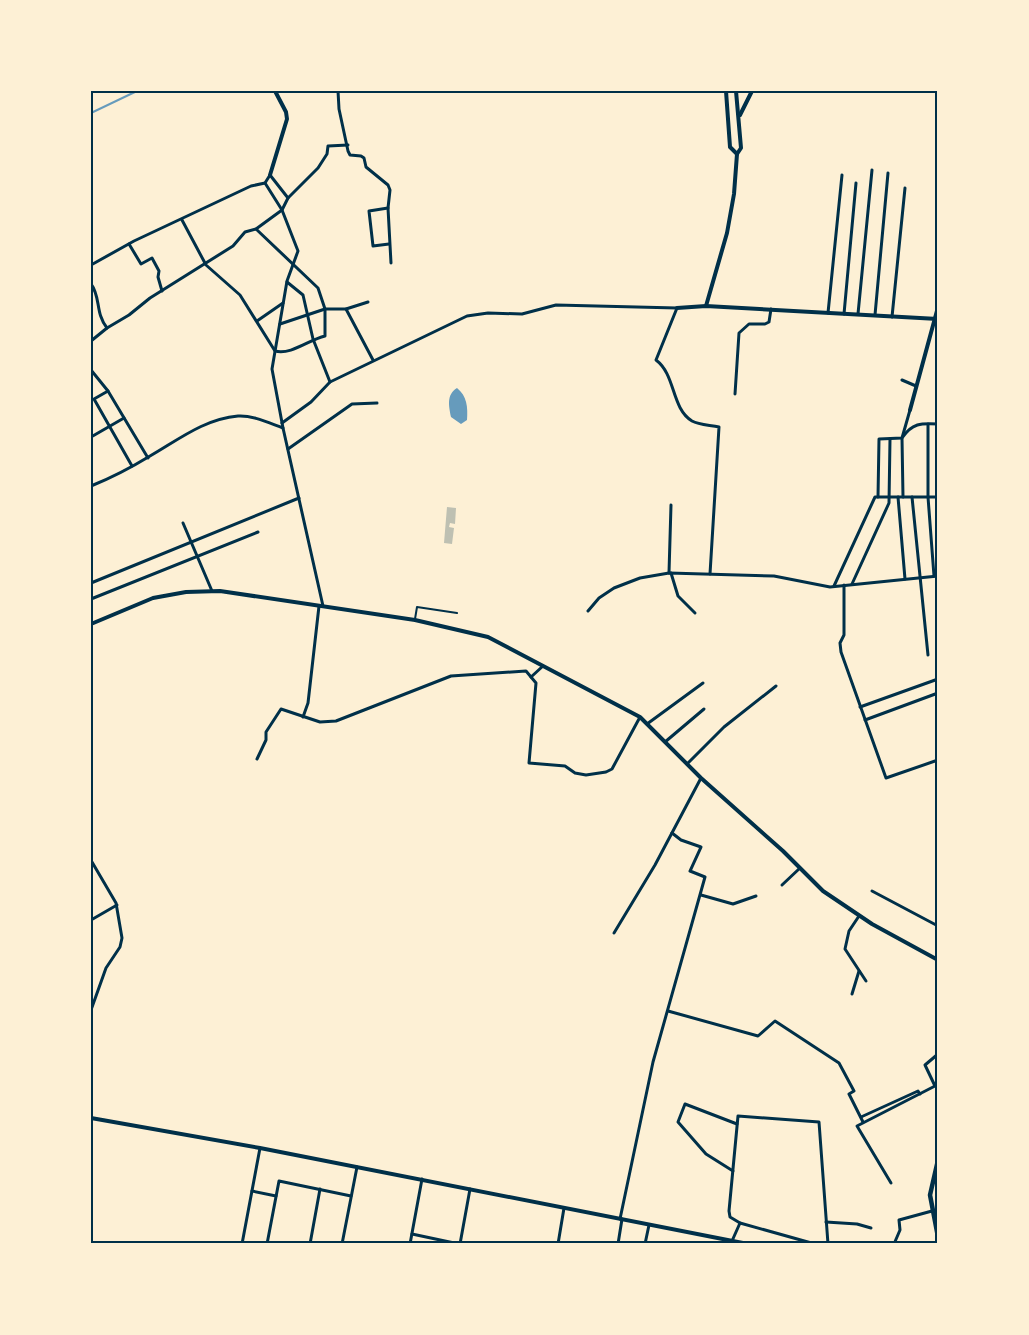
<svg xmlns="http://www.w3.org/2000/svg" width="1029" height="1335" font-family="Mulish,sans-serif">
	<rect width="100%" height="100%" fill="#fdf0d5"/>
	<!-- water -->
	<path fill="#669bbc" d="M457,388c10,8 11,19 10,32l-6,4 -10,-7c-2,-11 -5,-22 6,-29z"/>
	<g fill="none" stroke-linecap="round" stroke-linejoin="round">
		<!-- stream -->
		<path stroke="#669bbc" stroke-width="2" d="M91,113l46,-22"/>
	</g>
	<!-- building -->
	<path fill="#bec0b2" d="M447,507l9,1 -1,16 -5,-1 -1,4 5,1 -2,16 -8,-1z"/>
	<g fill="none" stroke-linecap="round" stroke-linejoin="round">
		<!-- service -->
		<path stroke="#003049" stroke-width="2" d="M415,619l2,-12 40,6"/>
		<!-- minor -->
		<g stroke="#003049" stroke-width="3">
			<path d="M338,91l1,18 9,42 2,4 11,1 3,2 2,9 22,18 2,5 -2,18 3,55"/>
			<path d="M265,183l17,27 16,41 -11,30 -15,88 11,59 40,178"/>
			<path d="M388,208l-19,3 4,35 16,-2"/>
			<path d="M182,220l24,45 34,30 35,56c17,4 33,-11 50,-15v-27l-7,-21 -62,-59"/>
			<path d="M129,244l12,20 11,-6 7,13 -1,6 4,14"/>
			<path d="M91,265l43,-24 117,-55 14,-3 5,-8 18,23"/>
			<path d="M287,282l16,13 10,44 17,43"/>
			<path d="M91,284c10,13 4,29 16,44"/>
			<path d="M346,309l27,51"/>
			<path d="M828,313l14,-138"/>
			<path d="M844,314l12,-131"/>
			<path d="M858,314l14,-144"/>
			<path d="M875,315l13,-142"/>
			<path d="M892,317l13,-129"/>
			<path d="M257,321l26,-18"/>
			<path d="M280,324l45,-15h21l22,-7"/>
			<path d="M91,341l16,-13 22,-13 21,-17 83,-52 12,-14 11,-3 26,-19 6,-12 30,-30 9,-14 1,-8 20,-1"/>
			<path d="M91,370l17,21 40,67"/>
			<path d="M902,380l14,6"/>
			<path d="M108,391l-14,8 38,67"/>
			<path d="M735,394l4,-61 10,-9h16l4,-2 2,-13"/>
			<path d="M282,423l29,-21 19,-20 137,-66 21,-3 34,1 34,-9 121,3 -21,52c20,15 15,48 36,61 7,4 18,4 27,6l-9,147"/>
			<path d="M928,424v73l6,79"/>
			<path d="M91,437l33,-19"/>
			<path d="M288,449l64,-45 25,-1"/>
			<path d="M91,486c20,-8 41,-19 59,-30 28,-16 54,-37 88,-40 14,-1 31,7 45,12"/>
			<path d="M878,497l1,-58 23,-1c10,-15 19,-15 36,-14"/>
			<path d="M898,497l7,82"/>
			<path d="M903,497l-1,-59 8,-28"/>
			<path d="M912,497l16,158"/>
			<path d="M183,523l29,68"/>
			<path d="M669,573l2,-68"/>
			<path d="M671,573l7,23 17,17"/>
			<path d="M91,583l208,-85"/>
			<path d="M852,584l37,-81 1,-64"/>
			<path d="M844,585v50l-4,8 1,9 45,126 52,-18"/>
			<path d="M834,586l41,-89h63"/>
			<path d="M91,599l167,-67"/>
			<path d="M588,611l11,-13 15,-10 26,-10 29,-5 105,3 56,11 108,-11"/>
			<path d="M531,677l12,-11"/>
			<path d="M860,707l78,-28"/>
			<path d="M303,717l5,-14 11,-97"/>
			<path d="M865,720l73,-27"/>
			<path d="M647,724l56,-41"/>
			<path d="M665,742l39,-33"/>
			<path d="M257,759l9,-19v-8l15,-23 39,13 16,-1 115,-45 75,-5 10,12 -7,80 36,3 10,7 11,2 20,-3 6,-3 28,-52"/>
			<path d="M687,764l37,-37 52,-41"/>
			<path d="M782,885l18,-17"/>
			<path d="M872,891l66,35"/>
			<path d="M701,895l32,9 23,-8"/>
			<path d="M859,916l-10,15 -4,18 21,32"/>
			<path d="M91,920l26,-15"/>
			<path d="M614,933l41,-68 46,-87"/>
			<path d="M852,994l7,-23"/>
			<path d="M91,1010l15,-42 14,-21 2,-9 -6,-35 -24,-41"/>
			<path d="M668,1011l90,25 17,-15 64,42 15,28 -5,3 14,28"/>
			<path d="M861,1117l57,-26 2,3"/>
			<path d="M733,1171l-27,-17 -28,-32 7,-18 52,20"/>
			<path d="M891,1183l-34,-57 78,-40 -10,-21 13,-11"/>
			<path d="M252,1191l24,5"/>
			<path d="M620,1219l33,-157 52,-185 -15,-6 11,-24 -20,-7 -9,-7"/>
			<path d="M826,1222l31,2 14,4"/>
			<path d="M412,1234l47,10"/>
			<path d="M732,1241l8,-18"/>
			<path d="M242,1244l18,-96"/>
			<path d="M267,1244l12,-63 72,15"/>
			<path d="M310,1244l10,-55"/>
			<path d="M342,1244l15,-77"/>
			<path d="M410,1244l12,-65"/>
			<path d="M460,1244l10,-55"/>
			<path d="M558,1244l6,-36"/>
			<path d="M618,1244l4,-25"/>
			<path d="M645,1244l4,-19"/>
			<path d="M815,1244l-75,-21 -10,-6 -1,-6 9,-95 81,6 9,122"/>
			<path d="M894,1244l6,-14 -1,-10 33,-9"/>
		</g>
		<!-- tertiary -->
		<g stroke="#003049" stroke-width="4">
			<path d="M726,91l4,56 7,7"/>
			<path d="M740,115l12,-24"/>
			<path d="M270,175l17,-56 -1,-7 -11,-21"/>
			<path d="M706,306l21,-73 7,-39 3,-40 4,-6 -5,-57"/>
			<path d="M677,308l29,-2 232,13"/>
			<path d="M910,410l28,-103"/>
			<path d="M91,624l62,-26 33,-6 34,-1 195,29 73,17 152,80 61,61 82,73 40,40 49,33 66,36"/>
			<path d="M91,1118l169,30 488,96"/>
		</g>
		<!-- secondary -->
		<path stroke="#003049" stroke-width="4.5" d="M938,1160l-8,35 8,42"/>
	</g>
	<!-- border -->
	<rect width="1029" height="1335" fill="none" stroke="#fdf0d5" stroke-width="185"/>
	<rect x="92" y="92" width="844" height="1150" fill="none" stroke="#003049" stroke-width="2"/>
</svg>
